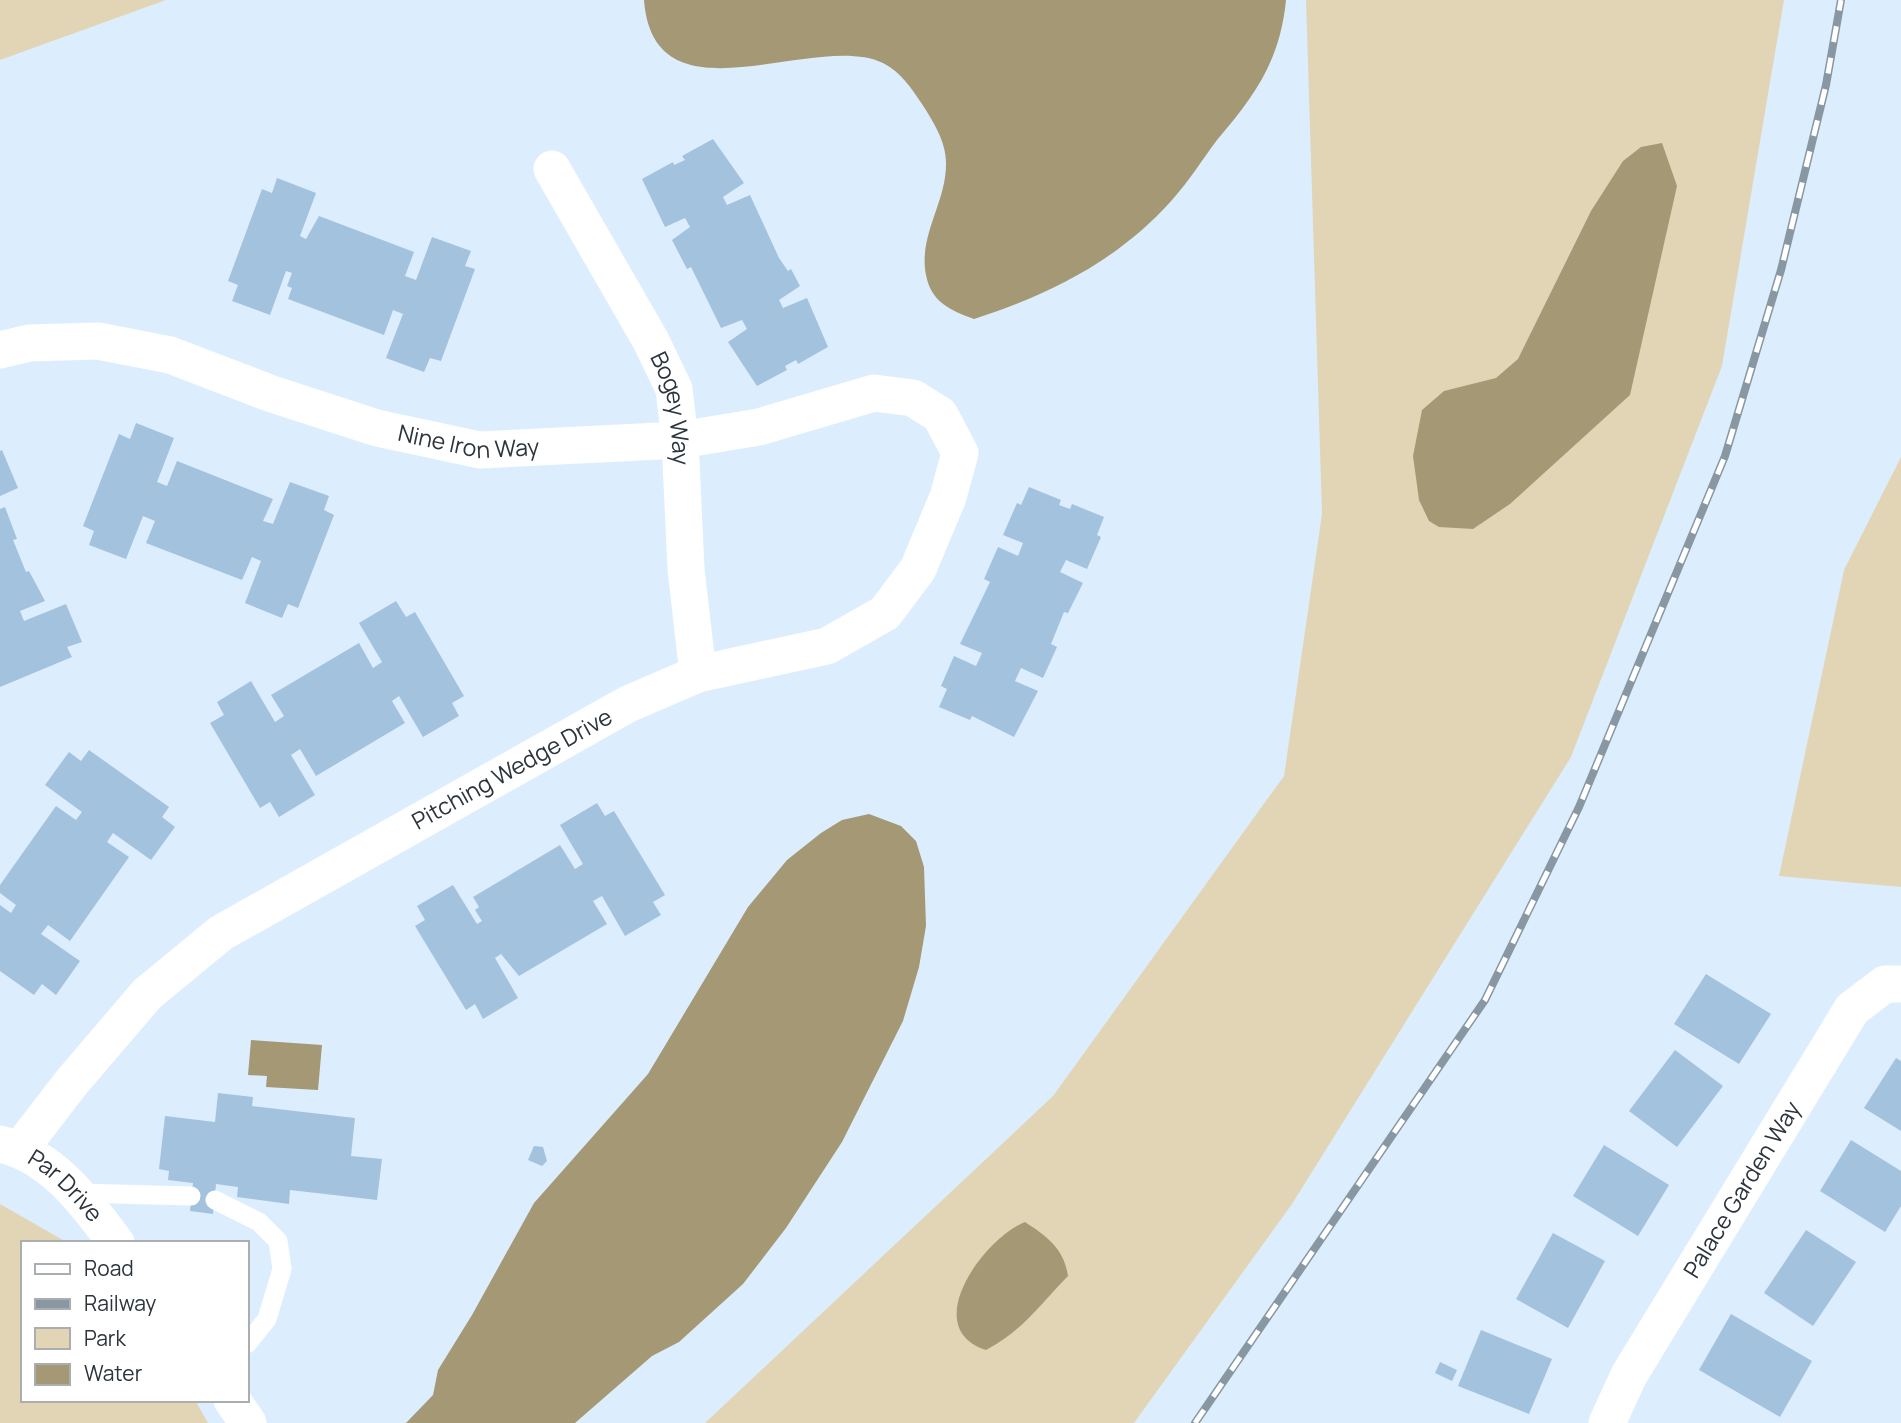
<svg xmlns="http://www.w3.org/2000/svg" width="1901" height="1423" font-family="Manrope,sans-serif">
	<rect width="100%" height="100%" fill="#dceefd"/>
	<!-- green -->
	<g fill="#e2d5b6">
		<path d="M0,0h166l-166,60z"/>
		<path d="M1306,0h478l-62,366 -151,391 -279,447 -158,219h-429l348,-327 231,-320 38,-262z"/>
		<path d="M1901,457v430l-122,-11 65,-306z"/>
		<path d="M0,1204l68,39h-45v157h172l13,23h-208z"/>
	</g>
	<!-- water -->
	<g fill="#a59875">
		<path d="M644,0h642c-6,61 -31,95 -69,140 -15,20 -28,41 -45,60 -53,60 -123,95 -198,119 -24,-9 -43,-17 -48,-44 -8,-40 21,-73 20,-113 0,-20 -13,-41 -24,-58 -11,-16 -21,-32 -39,-41 -69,-33 -229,65 -239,-63z"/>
		<path d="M1662,143l15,43 -47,209 -120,109 -37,25 -34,-2 -10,-6 -10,-21 -6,-44 9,-46 22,-19 52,-13 22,-19 73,-148 32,-50 18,-14z"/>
		<path d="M869,814l32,12 15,15 8,26 2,59 -7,41 -16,54 -61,121 -56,86 -43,56 -64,58 -27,14 -77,67h-169l27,-28 5,-25 34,-55 62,-112 114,-129 100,-167 39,-47 34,-27 21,-13z"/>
		<path d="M251,1040l71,5 -4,45 -52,-3 1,-11 -19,-1z"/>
		<path d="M1025,1222c23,15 39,27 43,54 -29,29 -43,53 -82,74 -68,-22 -2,-112 39,-128z"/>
	</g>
	<!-- building -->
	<g fill="#a3c2dd">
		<path d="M713,139l31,44 -21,14 4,8 23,-10 29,63 9,13 3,-2 9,17 -21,14 4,8 24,-10 21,49 -30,17 -2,-4 -11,6 2,4 -30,16 -29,-44 19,-13 -5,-9 -21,8 -30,-61 -4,2 -15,-29 18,-13 -5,-9 -20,9 -23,-48 31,-17 1,3 11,-5 -3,-4z"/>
		<path d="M277,178l39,15 -16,43 6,3 13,-23 95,36 -9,24 11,4 16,-43 39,14 -6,15 10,3 -34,92 -11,-3 -6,14 -38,-14 17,-44 -10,-4 -9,25 -96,-36 4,-11 -5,-2 5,-13 -6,-2 -16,44 -38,-14 6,-16 -10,-4 34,-92 10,4z"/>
		<path d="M136,423l38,15 -17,44 10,4 10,-25 96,38 -10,22 10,3 17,-42 39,14 -5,14 10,5 -36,93 -10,-4 -6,14 -37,-15 16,-42 -9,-4 -10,23 -96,-37 9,-22 -12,-5 -17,43 -37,-14 5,-14 -11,-5 36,-92 11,5z"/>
		<path d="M2,450l16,38 -18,8v-45z"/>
		<path d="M1029,487l32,13 -2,5 11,4 2,-5 32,13 -7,18 4,2 -14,32 -21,-9 -6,12 23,11 -15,30 -4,-1 -13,32 6,3 -14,31 -22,-10 -6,13 23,10 -24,46 -42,-21 -2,4 -31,-13 8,-18 -6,-3 13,-30 22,10 6,-13 -22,-9 30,-62 -6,-3 14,-32 20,9 5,-13 -20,-8 14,-32 4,2z"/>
		<path d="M5,507l12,32 -4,1 13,32 3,-1 16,30 -25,10 4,10 42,-17 16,38 -15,5 5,10 -72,30v-178z"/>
		<path d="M396,601l10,16 9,-5 49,84 -12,7 7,13 -36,21 -24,-41 -7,5 13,22 -89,53 -16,-27 -9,6 24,40 -36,22 -9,-15 -10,6 -50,-85 14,-8 -7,-13 34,-21 24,41 9,-6 -13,-21 88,-52 14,25 9,-6 -23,-39z"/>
		<path d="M89,750l80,57 -7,10 13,10 -24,33 -38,-27 -6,9 22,15 -59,84 -22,-16 -7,9 39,27 -24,34 -14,-11 -8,11 -34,-24v-66l11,8 5,-8 -16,-12v-8l56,-79 20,14 6,-8 -37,-27 24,-33 12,9z"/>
		<path d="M597,803l8,13 9,-5 51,84 -12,7 8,13 -36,21 -23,-40 -9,5 14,23 -88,52 -18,-22 -6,4 23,40 -35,21 -8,-15 -9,6 -51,-84 10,-6 -8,-14 36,-21 24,39 5,-3 -7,-11 4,-3 -6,-10 87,-52 15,24 8,-5 -23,-39z"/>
		<path d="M1706,974l65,40 -32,50 -65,-40z"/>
		<path d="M1675,1050l48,36 -46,61 -48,-36z"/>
		<path d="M1896,1058l5,3v70l-37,-23z"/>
		<path d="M218,1093l35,4 -1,9 103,12 -4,38 31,3 -5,41 -87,-10 -1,14 -52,-7 1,-10 -22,-3 -3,30 -23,-3 3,-28 -25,-3 1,-9 -10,-2 6,-53 50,6z"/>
		<path d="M1851,1140l50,31v35l-16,26 -65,-41z"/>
		<path d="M1604,1145l65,40 -31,51 -65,-40z"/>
		<path d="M534,1146l9,1 4,14 -5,5 -14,-6z"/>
		<path d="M1806,1230l50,32 -43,64 -49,-33z"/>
		<path d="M1553,1233l52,28 -37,67 -52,-29z"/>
		<path d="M1731,1314l81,47 -32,56 -81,-47z"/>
		<path d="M1481,1330l71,29 -23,55 -71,-28z"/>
		<path d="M1440,1362l17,8 -5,11 -17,-8z"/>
	</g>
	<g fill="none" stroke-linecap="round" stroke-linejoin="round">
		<!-- service -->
		<g stroke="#fff" stroke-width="19">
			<path d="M79,1193l112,3"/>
			<path d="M215,1200l44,22 19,19 4,28 -15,50 -20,25"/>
		</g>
		<!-- minor -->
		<g stroke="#fff" stroke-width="37">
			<path id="s1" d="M552,169l99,172 23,48 6,51 6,129 12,105"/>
			<path id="s2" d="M0,350l29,-7 69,-2 72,14 102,39 105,34 103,22 200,-10 79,-13 115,-34 39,5 27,17 20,38 -12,44 -30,72 -33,44 -58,33 -129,28 -70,30 -407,229 -74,61 -76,89 -50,65"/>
			<path id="s3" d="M0,1144c51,11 86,58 116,99"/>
			<path d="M232,1400l16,23"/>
			<path id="s4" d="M1607,1423l22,-48 223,-366 33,-25h16"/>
		</g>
		<!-- rail casing -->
		<g stroke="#8997a2" stroke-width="8">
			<path id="rail" d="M1195,1423l290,-423 94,-193 146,-351 56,-186 45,-185 15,-85"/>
		</g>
		<!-- rail -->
		<use href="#rail" stroke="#fff" stroke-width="5" stroke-dasharray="16" stroke-linecap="butt"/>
	</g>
	<g text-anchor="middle" stroke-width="6" stroke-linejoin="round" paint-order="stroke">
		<!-- street labels -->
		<g font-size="23" fill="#2c343c" stroke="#fff">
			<text dy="8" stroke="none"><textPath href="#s1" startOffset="270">Bogey Way</textPath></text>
			<text dy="8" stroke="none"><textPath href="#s2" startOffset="485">Nine Iron Way</textPath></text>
			<text transform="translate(512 769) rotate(-29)" y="8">Pitching Wedge Drive</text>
			<text dy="8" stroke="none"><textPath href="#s3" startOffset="79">Par Drive</textPath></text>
			<text dy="8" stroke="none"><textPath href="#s4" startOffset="270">Palace Garden Way</textPath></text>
		</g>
	</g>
	<!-- legend -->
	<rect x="21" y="1241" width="228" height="161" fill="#ffffff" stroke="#abaeb1" stroke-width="2"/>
	<rect x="35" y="1264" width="35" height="10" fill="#ffffff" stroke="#abaeb1" stroke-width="2"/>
	<text x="84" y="1276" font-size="21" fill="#2c343c">Road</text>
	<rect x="35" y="1299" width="35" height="10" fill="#8997a2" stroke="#abaeb1" stroke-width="2"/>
	<text x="84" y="1311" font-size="21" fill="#2c343c">Railway</text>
	<rect x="35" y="1328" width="35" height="21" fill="#e2d5b6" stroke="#abaeb1" stroke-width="2"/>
	<text x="84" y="1346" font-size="21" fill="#2c343c">Park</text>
	<rect x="35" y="1364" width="35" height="21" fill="#a59875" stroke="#abaeb1" stroke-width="2"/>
	<text x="84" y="1381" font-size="21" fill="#2c343c">Water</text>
</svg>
